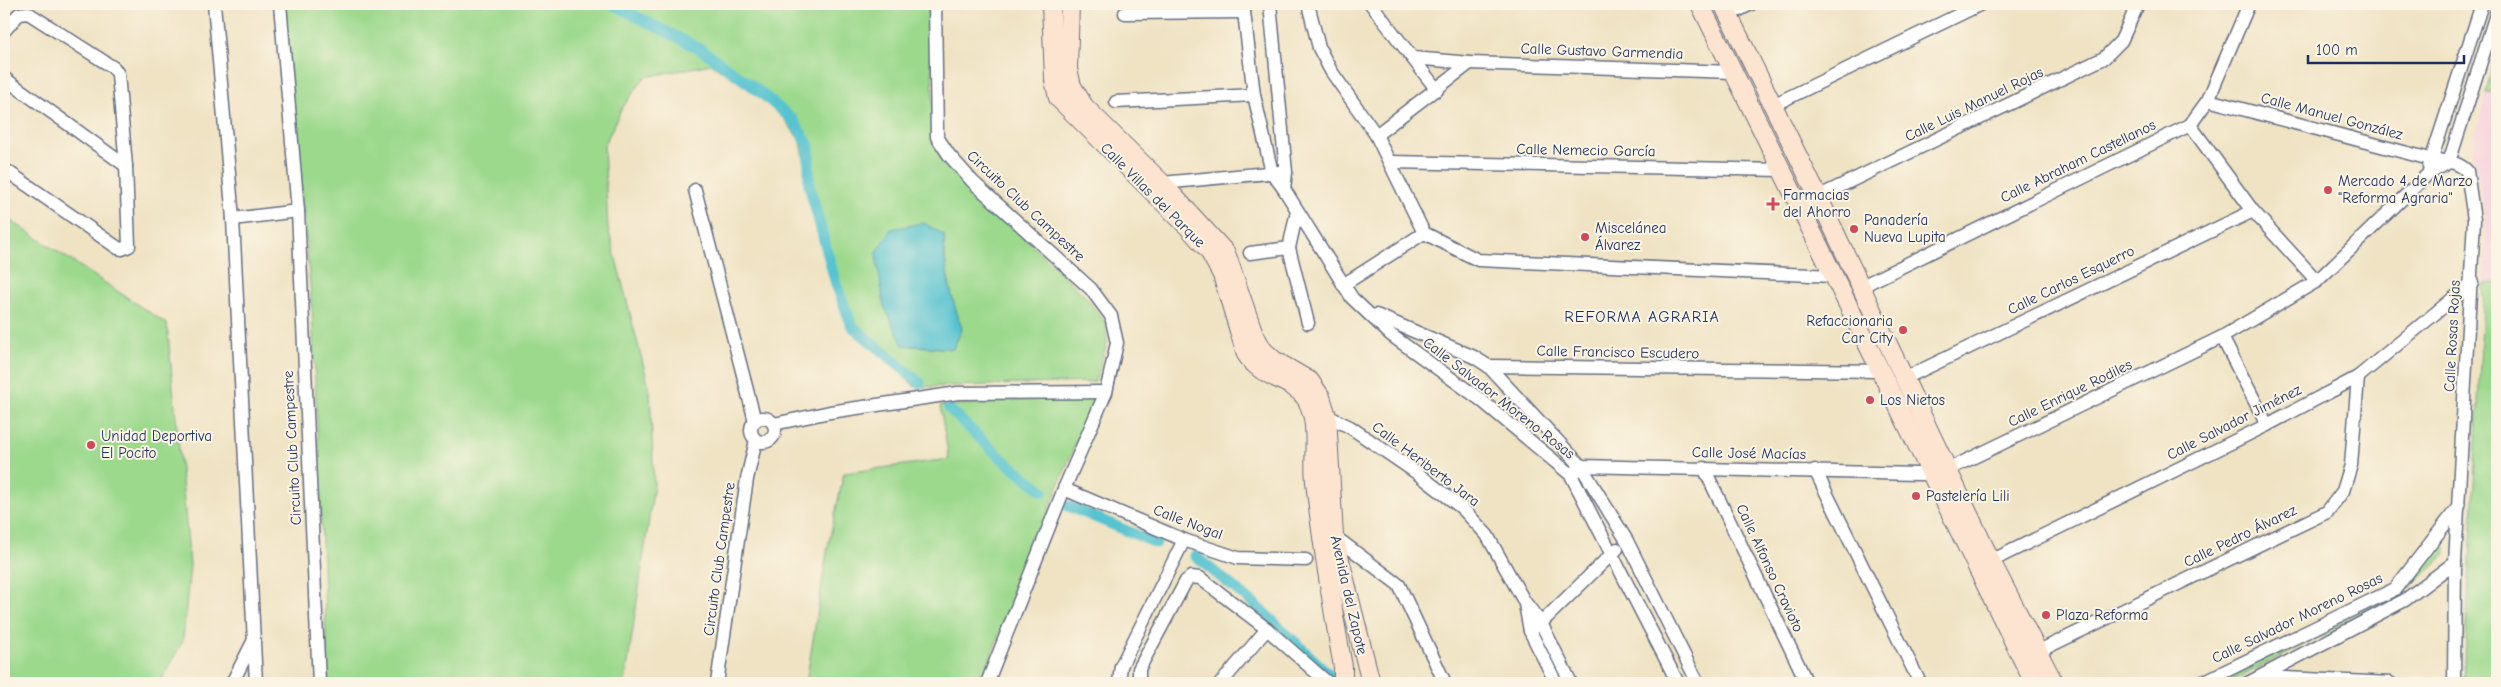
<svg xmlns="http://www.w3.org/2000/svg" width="2501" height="687" font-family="'Comic Neue',sans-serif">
	<defs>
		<pattern id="park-crowns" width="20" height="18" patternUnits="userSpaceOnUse" patternTransform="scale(1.25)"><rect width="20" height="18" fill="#9cd98d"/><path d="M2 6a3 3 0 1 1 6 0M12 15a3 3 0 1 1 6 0" fill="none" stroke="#86bb7c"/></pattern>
		<pattern id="garden-furrows" width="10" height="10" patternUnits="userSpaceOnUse" patternTransform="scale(1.25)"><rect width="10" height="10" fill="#9cd98d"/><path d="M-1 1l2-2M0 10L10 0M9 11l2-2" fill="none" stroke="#86bb7c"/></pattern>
	</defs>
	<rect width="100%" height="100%" fill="#fcf5e5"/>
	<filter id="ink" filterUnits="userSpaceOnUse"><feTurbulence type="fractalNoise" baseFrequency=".02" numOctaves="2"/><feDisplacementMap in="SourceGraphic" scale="10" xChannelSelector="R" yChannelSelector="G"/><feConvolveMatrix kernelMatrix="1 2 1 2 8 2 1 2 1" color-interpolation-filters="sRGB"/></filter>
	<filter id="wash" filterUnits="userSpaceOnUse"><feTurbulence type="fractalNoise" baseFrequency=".0096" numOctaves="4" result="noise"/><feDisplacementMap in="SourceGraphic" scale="20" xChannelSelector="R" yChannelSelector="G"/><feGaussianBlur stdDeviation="1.12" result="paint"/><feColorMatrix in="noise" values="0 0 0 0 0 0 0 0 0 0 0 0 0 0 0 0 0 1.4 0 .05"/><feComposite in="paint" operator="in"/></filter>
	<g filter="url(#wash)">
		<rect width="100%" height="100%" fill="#f0e3c4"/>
		<!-- built -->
		<path fill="#f5cfdb" d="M2497,91v192l-13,1 2,-68 -14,-66 14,-57z"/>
		<!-- grass -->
		<g fill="#9cd98d" stroke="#5c8476" fill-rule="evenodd">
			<path d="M284,4h646l4,125 50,69 102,99 20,27 1,19 -12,39 -180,5 -64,-60 -24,-64 -16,-67 -10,-54 -25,-34 -64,-44 -67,13 -23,31 -18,38 4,82 42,163 4,94 -29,198h-297l-16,-377zM944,235c0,34 7,62 18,94l-9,20 -50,-4z"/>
			<path d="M4,216l163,108 23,241 -7,75 -23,43h-156z"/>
			<path d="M2497,283v400h-33l20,-399z"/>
			<path d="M1085,395l7,2v5l-112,281h-174l22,-137 16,-73 105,-14 -9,-53z"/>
		</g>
		<!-- park -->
		<path fill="url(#park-crowns)" stroke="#5c8476" d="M2497,42v49l-11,2z"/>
		<!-- garden -->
		<path fill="url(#garden-furrows)" stroke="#5c8476" d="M2445,537l1,17 -45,42 -173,87h-16l186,-90z"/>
		<!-- water -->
		<path fill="#57c3d0" stroke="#397997" d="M924,223l20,12c0,34 7,62 18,94l-9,20 -50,-4 -19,-39 -8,-52 15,-25z"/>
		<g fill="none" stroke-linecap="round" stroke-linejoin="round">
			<!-- canal -->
			<g stroke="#57c3d0" stroke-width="11">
				<path d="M612,4l90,46 53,38 38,32 16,26v39l27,99 16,42 68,57"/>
				<path d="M949,409l52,49 42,33"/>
				<path d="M1068,506l88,37"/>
				<path d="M1195,556l64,52 76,72"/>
			</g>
		</g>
	</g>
	<g filter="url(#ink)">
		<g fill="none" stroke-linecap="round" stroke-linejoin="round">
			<!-- street casing -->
			<g stroke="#666e82" stroke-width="15">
				<g id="street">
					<path d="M214,4l19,215 23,464"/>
					<path d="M280,4l18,207 21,472"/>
					<path d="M935,4l2,133 12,18 24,27 118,107 20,27 6,27 -11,49 -42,97 -77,194"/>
					<path d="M1243,4l11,91 18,78 12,16 2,-17 -16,-168"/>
					<path d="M1308,4l11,44 12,23 45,64 48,98"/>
					<path d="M1371,4l66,86"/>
					<path d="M1125,13l119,-1"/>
					<path d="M1729,15l22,-11"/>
					<path d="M4,31l15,-17 9,-1 86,55 4,6 8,92 3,80 -7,3 -4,-1 -114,-79"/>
					<path d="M1413,58l57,5 263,9"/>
					<path d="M4,78l122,88"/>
					<path d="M2208,100l222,59c13,2 28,2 37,12l7,49 -19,342 -1,121"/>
					<path d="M1116,102l138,-7"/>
					<path d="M1773,105l208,-101"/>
					<path d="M2190,125l63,86 64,70"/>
					<path d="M1376,135l94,-72"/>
					<path d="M1391,162l391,8"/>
					<path d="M2449,162l48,-151"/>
					<path d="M2429,167l53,-163"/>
					<path d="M1162,183l117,-11"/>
					<path d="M1284,189l68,109 39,37 90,65 90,75 107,208"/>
					<path d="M695,190l60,231"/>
					<path d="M1799,206l305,-148 17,-17 17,-37"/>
					<path d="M1297,211l-8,37 19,75"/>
					<path d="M233,219l65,-8"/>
					<path d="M1424,233l54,27 355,16"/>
					<path d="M1250,253l39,-5"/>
					<path d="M1343,285l81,-52"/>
					<path d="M1860,287l330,-162 18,-25 41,-96"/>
					<path d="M1376,315l98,42 14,9 93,100 46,75 71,142"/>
					<path d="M2222,337l45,88"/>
					<path d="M1488,366l392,5"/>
					<path d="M1903,379l350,-168"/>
					<path d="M1327,416l23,11 67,46 45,35 25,27 37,66 17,22 30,60"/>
					<circle cx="763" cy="430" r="12"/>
					<path d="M774,424l56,-12 128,-19 148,-1"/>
					<path d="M1704,468l103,215"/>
					<path d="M1815,470l105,213"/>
					<path d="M1571,475l10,-9 336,8h13l17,-4 275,-133 95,-56 111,-107 21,-12"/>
					<path d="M1064,489l120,51 54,18 68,2"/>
					<path d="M1334,536l65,49 46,98"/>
					<path d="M1991,561l276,-136 91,-48 114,-94"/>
					<path d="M1525,604l5,27 26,52"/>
					<path d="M1530,631l11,-8 76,-74"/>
					<path d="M2039,651l288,-139 16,-21 8,-26 7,-88"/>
					<path d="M2265,677l125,6"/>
					<path d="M232,683l22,-43"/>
					<path d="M717,683l30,-204 9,-39"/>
					<path d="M1119,683l2,-17 63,-126"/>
					<path d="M1139,683v-14l47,-88 5,-4 9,1 67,51 61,54"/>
					<path d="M1221,683l46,-54"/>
					<path d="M2201,683l194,-94 64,-83"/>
					<path d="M2248,683l157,-83 50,-38"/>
				</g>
			</g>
			<!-- secondary casing -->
			<g stroke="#666e82" stroke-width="20">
				<g id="secondary">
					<path d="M1051,4l3,76 4,18 130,129 21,24 13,24 24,79c14,24 48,26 60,45 14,23 6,57 9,83 7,62 17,124 28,185v16"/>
					<path d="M1070,4l-2,65 4,17 12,20 78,77 64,70 28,81 9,16 11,10 36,21 11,16 6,19 7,120 37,147"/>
					<path d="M1700,4l334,679"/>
					<path d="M1723,4l101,205 167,352 63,122"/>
				</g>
			</g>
			<!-- street -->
			<use href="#street" stroke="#fff" stroke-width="12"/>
			<!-- secondary -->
			<use href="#secondary" stroke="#fde4d0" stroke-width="18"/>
		</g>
	</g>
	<!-- markers -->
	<g fill="#d1495b" stroke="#fcf5e5" stroke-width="2">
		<circle cx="2328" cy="190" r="5"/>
		<path d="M1770.5 196.5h5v5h5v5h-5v5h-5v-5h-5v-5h5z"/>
		<circle cx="1854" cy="229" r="5"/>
		<circle cx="1585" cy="237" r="5"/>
		<circle cx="1903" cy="330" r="5"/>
		<circle cx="1870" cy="400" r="5"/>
		<circle cx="91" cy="445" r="5"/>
		<circle cx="1916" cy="496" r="5"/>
		<circle cx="2046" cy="615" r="5"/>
	</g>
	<g text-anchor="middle" stroke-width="4" stroke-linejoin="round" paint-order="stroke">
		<!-- street labels -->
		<g font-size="15" fill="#1b2f5e" stroke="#fcf5e5">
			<text transform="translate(1602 51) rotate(2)" y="5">Calle Gustavo Garmendia</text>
			<text transform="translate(1974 104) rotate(-26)" y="5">Calle Luis Manuel Rojas</text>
			<text transform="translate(2332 116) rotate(15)" y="5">Calle Manuel González</text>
			<text transform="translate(1586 150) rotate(1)" y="5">Calle Nemecio García</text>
			<text transform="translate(2078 161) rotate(-26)" y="5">Calle Abraham Castellanos</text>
			<text transform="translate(1153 195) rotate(45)" y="5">Calle Villas del Parque</text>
			<text transform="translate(1026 206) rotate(43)" y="5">Circuito Club Campestre</text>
			<text transform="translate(2071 280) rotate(-26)" y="5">Calle Carlos Esquerro</text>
			<text transform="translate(2452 336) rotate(-87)" y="5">Calle Rosas Rojas</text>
			<text transform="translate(1618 352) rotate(1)" y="5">Calle Francisco Escudero</text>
			<text transform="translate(2070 393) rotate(-26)" y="5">Calle Enrique Rodiles</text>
			<text transform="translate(1499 398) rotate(38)" y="5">Calle Salvador Moreno Rosas</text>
			<text transform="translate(2234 422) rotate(-27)" y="5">Calle Salvador Jiménez</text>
			<text transform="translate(292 448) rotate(-93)" y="5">Circuito Club Campestre</text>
			<text transform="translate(1749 453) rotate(1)" y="5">Calle José Macías</text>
			<text transform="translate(1426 464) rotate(37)" y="5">Calle Heriberto Jara</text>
			<text transform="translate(1188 522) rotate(21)" y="5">Calle Nogal</text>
			<text transform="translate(2240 536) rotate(-26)" y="5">Calle Pedro Álvarez</text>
			<text transform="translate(719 559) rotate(-82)" y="5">Circuito Club Campestre</text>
			<text transform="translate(1770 568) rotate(65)" y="5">Calle Alfonso Cravioto</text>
			<text transform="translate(1349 595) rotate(77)" y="5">Avenida del Zapote</text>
			<text transform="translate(2297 618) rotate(-26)" y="5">Calle Salvador Moreno Rosas</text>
		</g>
		<!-- poi labels -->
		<g font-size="15" fill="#1b2f5e" stroke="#fcf5e5" text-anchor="start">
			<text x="2338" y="186">Mercado 4 de Marzo<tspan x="2338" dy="17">"Reforma Agraria"</tspan></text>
			<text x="1783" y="200">Farmacias<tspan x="1783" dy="17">del Ahorro</tspan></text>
			<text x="1864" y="225">Panadería<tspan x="1864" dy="17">Nueva Lupita</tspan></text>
			<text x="1595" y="233">Miscelánea<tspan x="1595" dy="17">Álvarez</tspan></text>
			<text x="1893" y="326" text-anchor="end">Refaccionaria<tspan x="1893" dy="17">Car City</tspan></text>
			<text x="1880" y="405">Los Nietos</text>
			<text x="101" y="441">Unidad Deportiva<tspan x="101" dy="17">El Pocito</tspan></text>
			<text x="1926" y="501">Pastelería Lili</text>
			<text x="2056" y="620">Plaza Reforma</text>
		</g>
		<!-- neighbourhood labels -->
		<g font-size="16" letter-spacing="1" fill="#1b2f5e" stroke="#fcf5e5">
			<text x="1642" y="322">REFORMA AGRARIA</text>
		</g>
	</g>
	<!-- margin -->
	<rect width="2501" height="687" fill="none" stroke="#fcf5e5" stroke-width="20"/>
	<!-- scale -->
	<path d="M2308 55v8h156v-8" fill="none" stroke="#1b2f5e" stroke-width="2.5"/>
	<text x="2316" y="55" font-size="15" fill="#1b2f5e" stroke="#fcf5e5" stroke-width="4" paint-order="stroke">100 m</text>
</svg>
